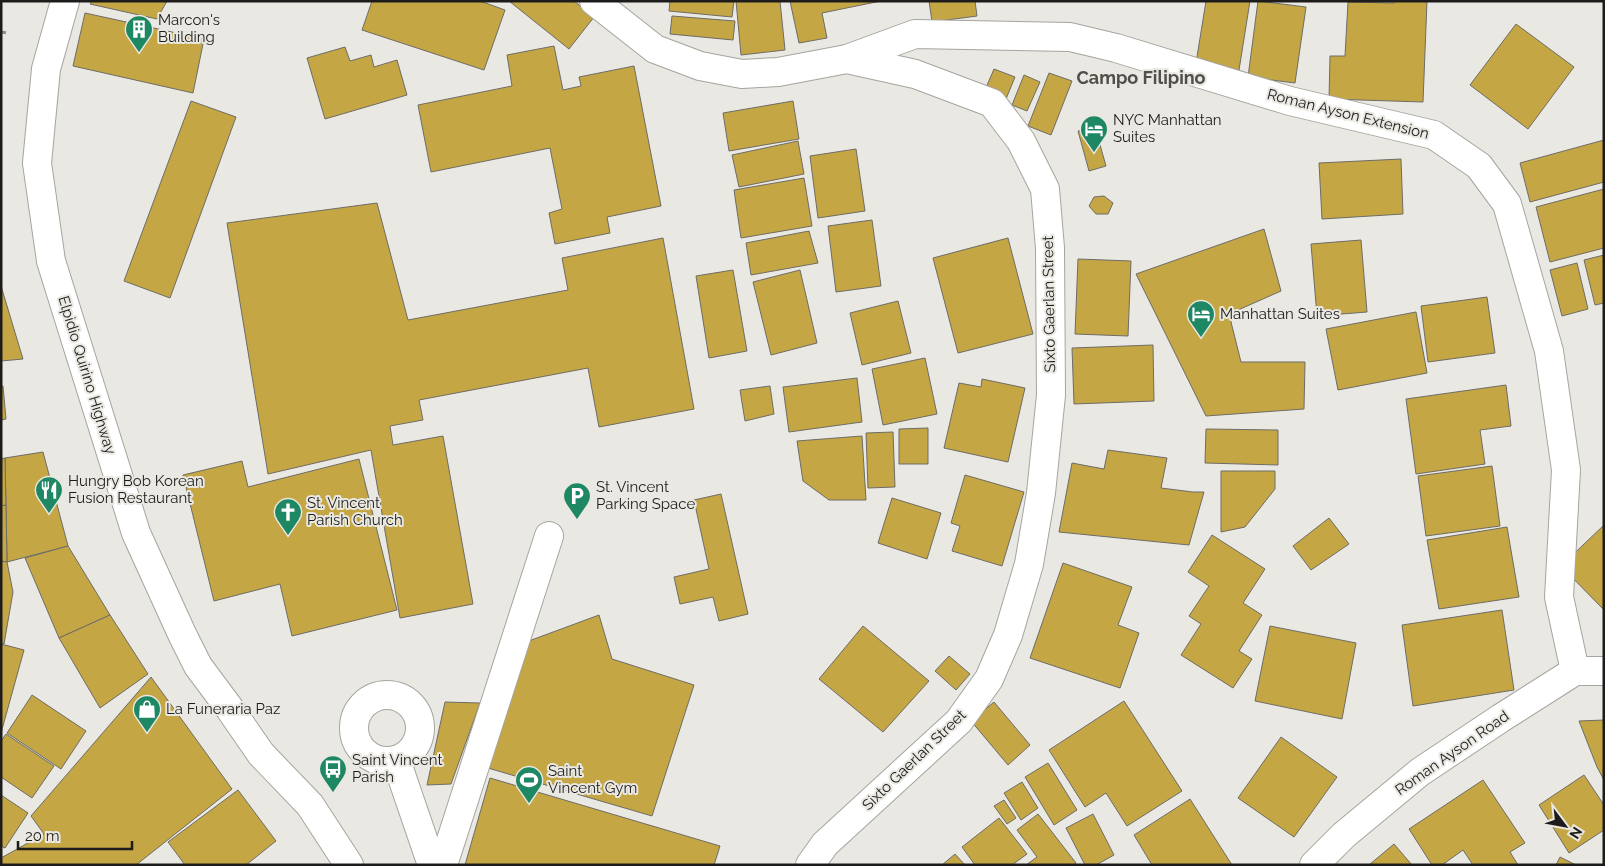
<svg xmlns="http://www.w3.org/2000/svg" width="1605" height="866" font-family="Raleway,sans-serif">
	<rect width="100%" height="100%" fill="#eae8e2"/>
	<!-- building -->
	<g fill="#c4a645" stroke="#6e6c66">
		<path d="M92,1h75l-10,18 -67,-15z"/>
		<path d="M372,1h108l25,9 -21,60 -122,-40z"/>
		<path d="M509,1h65l20,16 -25,32z"/>
		<path d="M670,1h64l-2,16 -63,-6z"/>
		<path d="M736,1h44l5,49 -44,5z"/>
		<path d="M790,1h91l-59,12 5,25 -28,5z"/>
		<path d="M929,1h46l2,15 -45,6z"/>
		<path d="M1206,1h44l-11,69 -43,-7z"/>
		<path d="M1258,1l48,6 -11,76 -47,-6z"/>
		<path d="M1394,1h33l-4,101 -94,-3 1,-43h15l3,-54 46,1z"/>
		<path d="M85,13l119,26 -11,54 -120,-27z"/>
		<path d="M672,16l63,5 -2,19 -63,-6z"/>
		<path d="M1516,24l58,43 -46,62 -58,-44z"/>
		<path d="M554,46l9,44 18,-4 -2,-9 55,-11 27,140 -54,11 3,16 -55,11 -6,-31 13,-4 -12,-61 -119,24 -13,-67 94,-19 -5,-31z"/>
		<path d="M345,47l5,14 21,-6 3,12 23,-7 10,35 -82,24 -18,-61z"/>
		<path d="M994,69l21,8 -9,22 -21,-9z"/>
		<path d="M1049,73l23,8 -21,54 -23,-9z"/>
		<path d="M1024,75l16,7 -13,29 -15,-6z"/>
		<path d="M191,101l45,16 -66,181 -46,-17z"/>
		<path d="M793,101l6,38 -70,12 -6,-38z"/>
		<path d="M1095,127l11,39 -17,5 -11,-40z"/>
		<path d="M1604,140v42l-74,20 -10,-39z"/>
		<path d="M798,141l6,33 -65,13 -7,-32z"/>
		<path d="M856,149l9,62 -47,7 -8,-62z"/>
		<path d="M1401,159l2,55 -81,5 -3,-56z"/>
		<path d="M804,178l8,48 -71,12 -7,-48z"/>
		<path d="M1604,189v59l-54,14 -14,-55z"/>
		<path d="M1104,196l9,7 -5,11h-12l-7,-8 5,-9z"/>
		<path d="M377,203l31,117 160,-30 -6,-32 101,-20 31,171 -95,18 -11,-59 -169,32 4,20 -33,6 3,19 50,-9 30,168 -73,14 -29,-168 -103,24 -41,-251z"/>
		<path d="M872,220l9,66 -45,6 -8,-66z"/>
		<path d="M1264,229l17,62 -52,23 12,48h64l-1,47 -98,7 -70,-142z"/>
		<path d="M809,231l9,32 -67,12 -5,-32z"/>
		<path d="M1008,238l25,96 -75,19 -25,-95z"/>
		<path d="M1361,240l6,72 -50,4 -6,-72z"/>
		<path d="M1604,255v48l-9,2 -11,-45z"/>
		<path d="M1078,259l53,2 -3,75 -53,-2z"/>
		<path d="M1577,263l11,46 -26,7 -12,-46z"/>
		<path d="M733,270l14,81 -38,7 -13,-82z"/>
		<path d="M800,270l17,73 -46,12 -18,-73z"/>
		<path d="M1,286l22,73 -22,2z"/>
		<path d="M1487,297l8,56 -67,9 -7,-56z"/>
		<path d="M898,301l13,52 -49,12 -12,-52z"/>
		<path d="M1416,312l11,61 -89,17 -12,-61z"/>
		<path d="M1153,345l1,56 -80,3 -2,-56z"/>
		<path d="M925,358l12,56 -54,11 -11,-56z"/>
		<path d="M857,378l5,44 -73,10 -6,-45z"/>
		<path d="M982,379l43,9 -17,74 -64,-14 15,-65 22,4z"/>
		<path d="M1506,385l5,41 -31,4 5,34 -69,10 -10,-75z"/>
		<path d="M1,386h2l3,33 -5,1z"/>
		<path d="M770,386l4,28 -29,7 -5,-31z"/>
		<path d="M928,428v36h-29v-35z"/>
		<path d="M1206,429l72,1v35l-73,-2z"/>
		<path d="M893,432l2,55 -27,1 -2,-55z"/>
		<path d="M862,436l4,64h-37l-26,-19 -6,-40z"/>
		<path d="M1108,450l59,8 -6,30 32,4h11l-15,53 -130,-13 13,-69 32,6z"/>
		<path d="M43,452l25,94 -61,16 -2,-104z"/>
		<path d="M5,458l1,47 -5,1v-47z"/>
		<path d="M359,459l38,151 -105,26 -12,-52 -66,17 -31,-126 59,-14 6,26z"/>
		<path d="M1492,466l8,60 -74,10 -8,-60z"/>
		<path d="M1221,471h54v18l-30,38 -24,5z"/>
		<path d="M965,475l59,17 -22,74 -50,-15 8,-25 -9,-3z"/>
		<path d="M721,494l27,120 -29,7 -6,-24 -33,7 -6,-27 35,-8 -15,-69z"/>
		<path d="M892,498l49,15 -14,46 -49,-16z"/>
		<path d="M6,505l1,57 -6,-1v-55z"/>
		<path d="M1329,518l20,26 -38,26 -18,-24z"/>
		<path d="M1604,525v85l-43,-44z"/>
		<path d="M1507,527l12,70 -80,12 -12,-69z"/>
		<path d="M1212,535l53,34 -22,34 19,12 -23,36 13,8 -19,29 -52,-33 20,-31 -12,-8 20,-30 -21,-14z"/>
		<path d="M68,546l42,69 -51,23 -34,-80z"/>
		<path d="M1,561l6,1 6,30 -9,52h-3z"/>
		<path d="M1063,563l69,24 -14,38 21,8 -19,55 -90,-30z"/>
		<path d="M1502,610l12,80 -101,16 -11,-81z"/>
		<path d="M110,615l38,59 -48,34 -41,-70z"/>
		<path d="M599,615l13,44 82,26 -42,131 -171,-50 37,-121z"/>
		<path d="M863,626l66,55 -46,51 -64,-53z"/>
		<path d="M1270,626l86,17 -14,76 -87,-18z"/>
		<path d="M1,644l23,6 -23,83z"/>
		<path d="M949,656l21,18 -14,16 -21,-19z"/>
		<path d="M151,677l81,112 -96,76h-135v-7l43,-24 -13,-18z"/>
		<path d="M32,695l54,36 -25,38 -54,-36z"/>
		<path d="M1124,701l58,90 -55,35 -21,-33 -21,14 -36,-57z"/>
		<path d="M445,702l35,1 -29,81 -24,1z"/>
		<path d="M994,702l36,43 -22,20 -37,-44z"/>
		<path d="M1604,720v60l-7,-13 -18,-46z"/>
		<path d="M6,734l48,32 -22,32 -31,-21v-36z"/>
		<path d="M1281,737l56,40 -43,60 -56,-39z"/>
		<path d="M1048,763l29,47 -23,15 -29,-48z"/>
		<path d="M1584,775l20,30v25l-35,23 -30,-48z"/>
		<path d="M490,778l230,68 -6,19h-249z"/>
		<path d="M1483,780l42,63 -15,9 8,13h-45l-10,-15 -21,15h-10l-23,-36z"/>
		<path d="M1022,782l16,26 -17,12 -17,-27z"/>
		<path d="M238,790l38,51 -30,24h-61l-17,-23z"/>
		<path d="M1,795l27,18 -23,35 -4,-2z"/>
		<path d="M1190,799l42,66h-80l-18,-30z"/>
		<path d="M1004,800l12,18 -9,6 -13,-18z"/>
		<path d="M1038,814l38,49 -2,2h-48l11,-8 -20,-27z"/>
		<path d="M1093,814l21,41 -18,10h-11l-19,-37z"/>
		<path d="M999,818l28,36 -15,11h-37l-13,-18z"/>
		<path d="M1394,844l18,21h-43z"/>
		<path d="M955,854l10,11h-23z"/>
		<path d="M1560,857l16,8h-20z"/>
	</g>
	<g fill="none" stroke-linecap="round" stroke-linejoin="round">
		<!-- minor casing -->
		<g stroke="#a6a49e" stroke-width="30">
			<g id="minor">
				<path d="M594,1l61,48 45,17 42,8 36,-2 69,-13 68,15 77,29 29,38 24,48 5,59 1,147 -10,98 -12,71 -21,71 -19,44 -30,42 -134,123 -15,21"/>
				<path d="M847,59l68,-25 155,3 46,11 174,53 144,34 45,31 28,38 42,147 17,119 -7,127 16,74"/>
				<circle cx="387" cy="728" r="33"/>
				<path d="M396,760l36,105"/>
				<path d="M443,865l106,-329"/>
				<path d="M1314,865l30,-30 76,-63 81,-54 74,-47h29"/>
			</g>
		</g>
		<!-- highway casing -->
		<g stroke="#a6a49e" stroke-width="30">
			<path id="highway" d="M65,1l-19,68 -9,94 14,98 85,272 46,101 16,32 32,43 31,45 49,51 39,60"/>
		</g>
		<!-- path -->
		<path stroke="#908e8a" stroke-width="3" stroke-dasharray="5 2.5" stroke-linecap="butt" d="M1,32l7,1"/>
		<!-- minor -->
		<use href="#minor" stroke="#fff" stroke-width="28"/>
		<!-- highway -->
		<use href="#highway" stroke="#fff" stroke-width="28"/>
	</g>
	<!-- icons -->
	<defs>
		<g id="building-pin" transform="scale(1.4375)"><path d="M0 17L-7.5 6A9.5 9.5 0 1 1 7.5 6Z" fill="#1e8763" stroke="#eae8e2"/><path d="M-4-6H4V6H1V3H-1V6H-4ZM-2.5-4.3h1.7v1.8h-1.7ZM.8-4.3h1.7v1.8H.8ZM-2.5-1h1.7V.8h-1.7ZM.8-1h1.7V.8H.8Z" fill="#fff"/></g>
		<g id="hotel-pin" transform="scale(1.4375)"><path d="M0 17L-7.5 6A9.5 9.5 0 1 1 7.5 6Z" fill="#1e8763" stroke="#eae8e2"/><path d="M-6-4.5h1.5V1H6V5H4.5V3h-9V5H-6ZM-4 0a1.8 1.8 0 1 1 3.6 0ZM.5 0V-2.5h3Q6-2.5 6 0Z" fill="#fff"/></g>
		<g id="restaurant-pin" transform="scale(1.4375)"><path d="M0 17L-7.5 6A9.5 9.5 0 1 1 7.5 6Z" fill="#1e8763" stroke="#eae8e2"/><path d="M-5-6h1v4h1v-4h1v4h1v-4h1v5L-1.5 .5V6h-2V.5L-5-1ZM5-6V6H3V1.5H1.5Q1.5-4 5-6Z" fill="#fff"/></g>
		<g id="parking-pin" transform="scale(1.4375)"><path d="M0 17L-7.5 6A9.5 9.5 0 1 1 7.5 6Z" fill="#1e8763" stroke="#eae8e2"/><path d="M-3.5-5.5H1a3.5 3.5 0 0 1 0 7H-1V5.5H-3.5ZM-1-3.4V-.6H.8a1.4 1.4 0 0 0 0-2.8Z" fill="#fff"/></g>
		<g id="church-pin" transform="scale(1.4375)"><path d="M0 17L-7.5 6A9.5 9.5 0 1 1 7.5 6Z" fill="#1e8763" stroke="#eae8e2"/><path d="M-1.2-6h2.4v3.5h3.3v2.4h-3.3V6h-2.4V-.1h-3.3v-2.4h3.3Z" fill="#fff"/></g>
		<g id="shop-pin" transform="scale(1.4375)"><path d="M0 17L-7.5 6A9.5 9.5 0 1 1 7.5 6Z" fill="#1e8763" stroke="#eae8e2"/><path d="M-5-2.5h2.3a2.7 3.5 0 0 1 5.4 0H5L5.5 6h-11ZM-1.5-2.5h3a1.5 2.3 0 0 0-3 0Z" fill="#fff"/></g>
		<g id="bus-pin" transform="scale(1.4375)"><path d="M0 17L-7.5 6A9.5 9.5 0 1 1 7.5 6Z" fill="#1e8763" stroke="#eae8e2"/><path d="M-5-6H5V4H4V6H2V4H-2V6H-4V4H-5ZM-3.5-4V0h7V-4ZM-3.5 1.2v1.5H-2V1.2ZM2 1.2v1.5H3.5V1.2Z" fill="#fff"/></g>
		<g id="stadium-pin" transform="scale(1.4375)"><path d="M0 17L-7.5 6A9.5 9.5 0 1 1 7.5 6Z" fill="#1e8763" stroke="#eae8e2"/><path d="M0-5a6.5 5 0 1 0 0 10a6.5 5 0 1 0 0-10ZM-3.5-1.8h7v3.6h-7Z" fill="#fff"/></g>
	</defs>
	<g fill-rule="evenodd">
		<use href="#building-pin" x="139" y="29"/>
		<use href="#hotel-pin" x="1094" y="129"/>
		<use href="#hotel-pin" x="1201" y="314"/>
		<use href="#restaurant-pin" x="49" y="490"/>
		<use href="#parking-pin" x="577" y="496"/>
		<use href="#church-pin" x="288" y="512"/>
		<use href="#shop-pin" x="147" y="709"/>
		<use href="#bus-pin" x="333" y="769"/>
		<use href="#stadium-pin" x="529" y="780"/>
	</g>
	<g text-anchor="middle" stroke-width="4" stroke-linejoin="round" paint-order="stroke">
		<!-- poi labels -->
		<g font-size="15" fill="#1d1c1a" stroke="#eae8e2" text-anchor="start">
			<text x="158" y="25">Marcon's<tspan x="158" dy="17">Building</tspan></text>
			<text x="1113" y="125">NYC Manhattan<tspan x="1113" dy="17">Suites</tspan></text>
			<text x="1220" y="319">Manhattan Suites</text>
			<text x="68" y="486">Hungry Bob Korean<tspan x="68" dy="17">Fusion Restaurant</tspan></text>
			<text x="596" y="492">St. Vincent<tspan x="596" dy="17">Parking Space</tspan></text>
			<text x="307" y="508">St. Vincent<tspan x="307" dy="17">Parish Church</tspan></text>
			<text x="166" y="714">La Funeraria Paz</text>
			<text x="352" y="765">Saint Vincent<tspan x="352" dy="17">Parish</tspan></text>
			<text x="548" y="776">Saint<tspan x="548" dy="17">Vincent Gym</tspan></text>
		</g>
		<!-- street labels -->
		<g font-size="15" fill="#1d1c1a" stroke="#eae8e2">
			<text transform="translate(1348 114) rotate(14)" y="5">Roman Ayson Extension</text>
			<text transform="translate(1049 304) rotate(-91)" y="5">Sixto Gaerlan Street</text>
			<text transform="translate(87 375) rotate(73)" y="5">Elpidio Quirino Highway</text>
			<text transform="translate(1452 753) rotate(-35)" y="5">Roman Ayson Road</text>
			<text transform="translate(914 760) rotate(-44)" y="5">Sixto Gaerlan Street</text>
		</g>
		<!-- quarter labels -->
		<g font-size="18" font-weight="bold" fill="#504e49" stroke="#eae8e2">
			<text x="1141" y="84">Campo Filipino</text>
		</g>
	</g>
	<!-- border -->
	<rect width="1605" height="866" fill="none" stroke="#1d1c1a" stroke-width="5"/>
	<!-- north arrow -->
	<g transform="translate(1565 826) rotate(122)" stroke="#eae8e2" stroke-width="4" paint-order="stroke">
	<path d="M0-4L9 19L0 12L-9 19Z" fill="#1d1c1a"/>
	<text y="-8" font-size="14" font-weight="bold" text-anchor="middle" fill="#1d1c1a">N</text>
	</g>
	<!-- scale -->
	<path d="M18 841v8h114v-8" fill="none" stroke="#1d1c1a" stroke-width="2.5"/>
	<text x="25" y="841" font-size="15" fill="#1d1c1a" stroke="#eae8e2" stroke-width="4" paint-order="stroke">20 m</text>
</svg>
